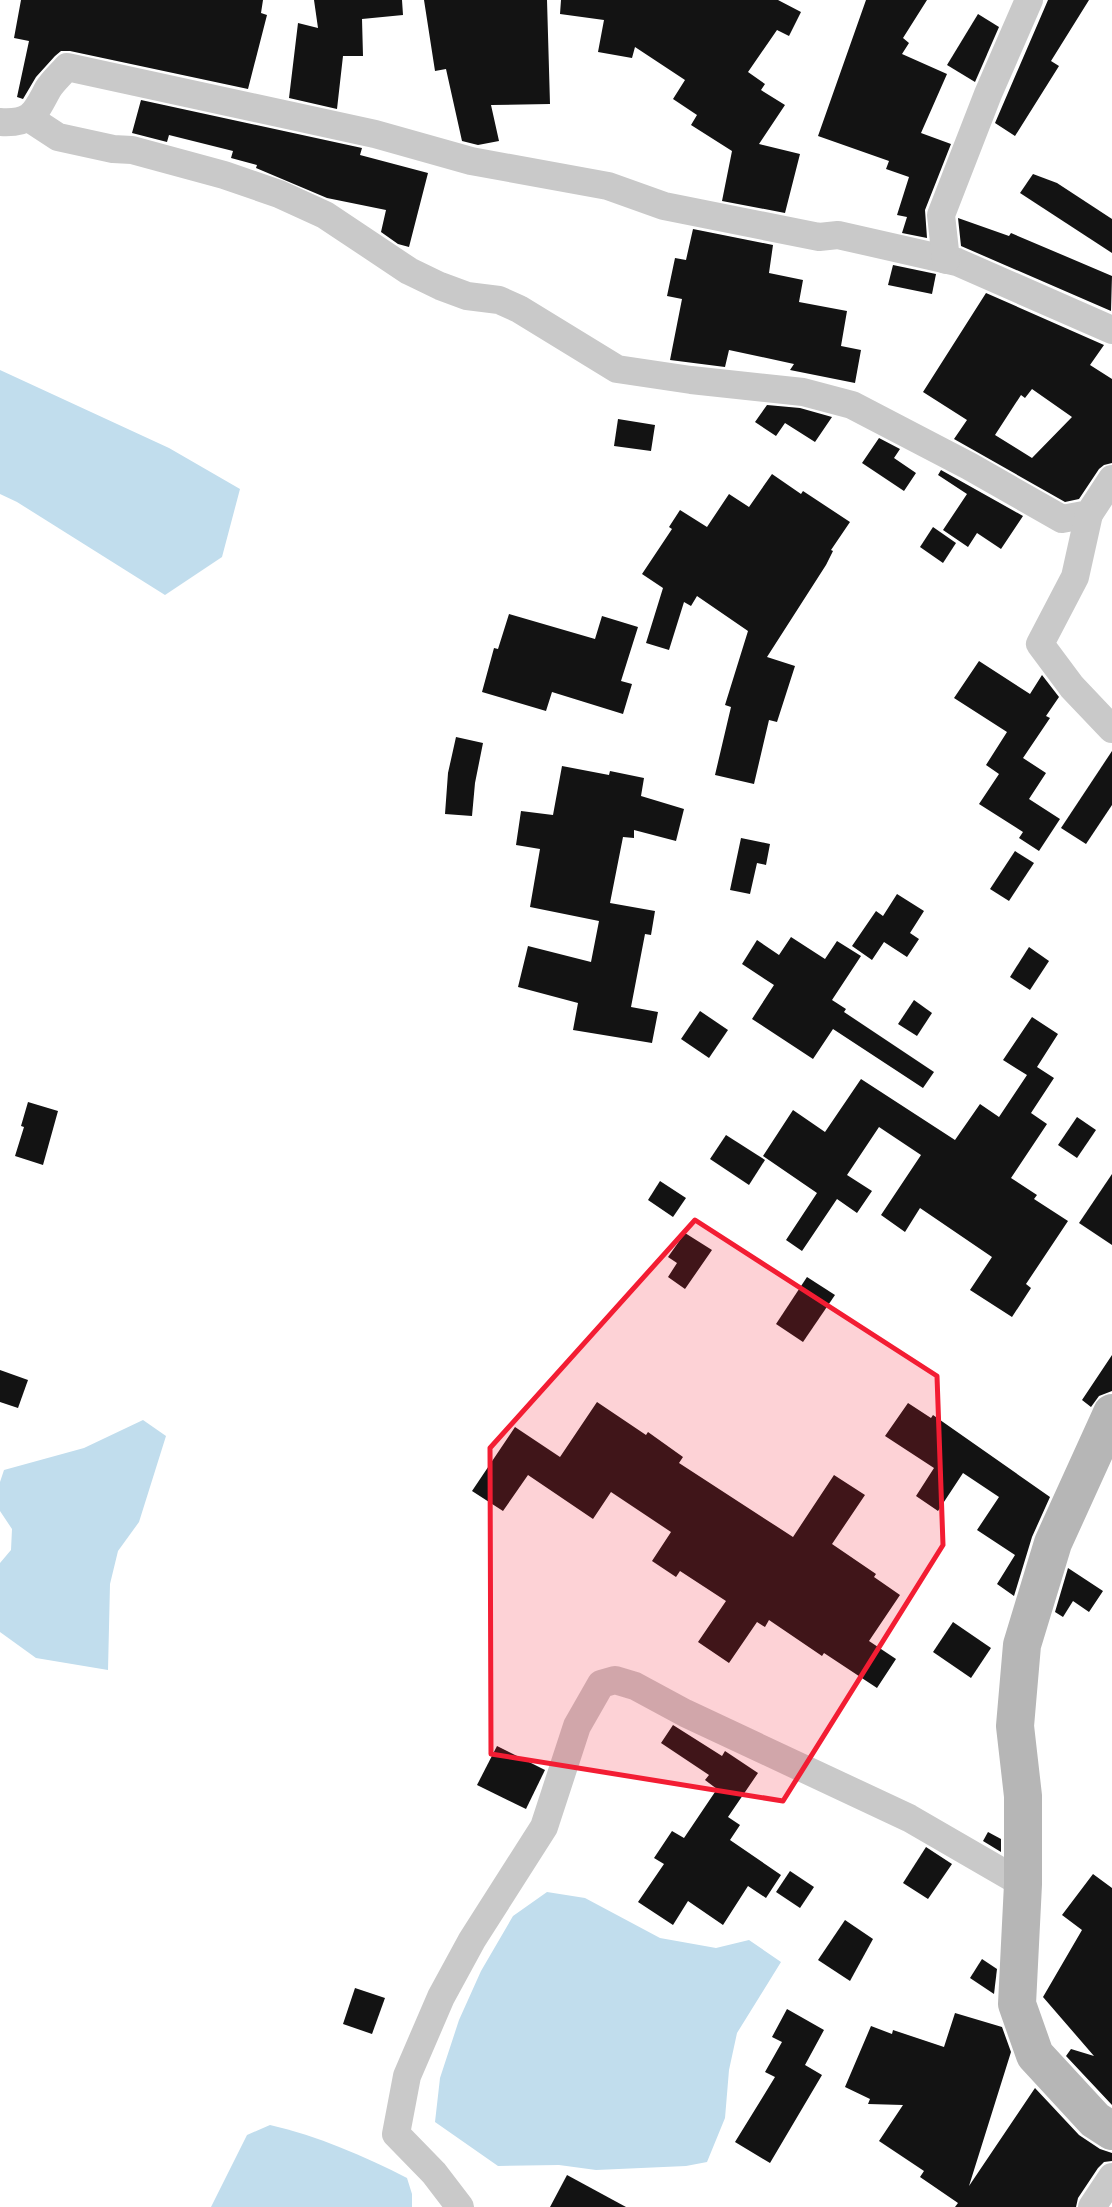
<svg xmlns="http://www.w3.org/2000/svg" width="1112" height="2207" font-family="'Space Grotesk',sans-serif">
	<rect width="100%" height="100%" fill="#fff"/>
	<!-- water -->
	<g fill="#c1dded">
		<path d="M0,370l169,78 71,41 -18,68 -57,38 -148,-93 -17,-8z"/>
		<path d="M143,1420l23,16 -27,86 -21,29 -8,33 -2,86 -72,-12 -36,-26v-69l11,-13 1,-21 -12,-18v-29l4,-12 80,-22z"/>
		<path d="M547,1892l38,6 75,40 56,10 33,-8 32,22 -44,71 -8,37 -4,48 -18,44 -21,4 -90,4 -37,-5 -61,1 -63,-44 5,-44 19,-58 22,-49 32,-55z"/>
		<path d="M270,2125c48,11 94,31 137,53l5,16v13h-201l36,-72z"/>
	</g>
	<!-- building -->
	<g fill="#131313" fill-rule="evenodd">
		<path d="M21,0h242l-2,13 6,2 -19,74 -178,-38h-9l-6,5 -19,21 -13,22 -6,-2 12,-56 -15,-3z"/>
		<path d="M314,0h88l1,15 -41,4 1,37h-20l-6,53 -48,-11 9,-75 20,5z"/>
		<path d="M424,0h123l3,104 -59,1 8,36 -21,4 -16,-4 -16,-72 -11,2z"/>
		<path d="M561,0h217l23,12 -12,24 -12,-6 -29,42 17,12 -4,6 24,15 -26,39 41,10 -15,59 -63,-12 10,-50 -41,-26 6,-10 -24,-16 12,-19 -50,-33 -3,11 -34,-6 6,-32 -44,-6z"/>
		<path d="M866,0h61l-24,38 6,5 -7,11 45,20 -26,59 30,11 -26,66 2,28 -25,-5 5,-16 -10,-2 12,-38 -23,-8 3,-8 -71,-25z"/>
		<path d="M1048,0h41l-38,61 8,5 -44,70 -20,-13z"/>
		<path d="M978,14l21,13 -24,55 -28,-17z"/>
		<path d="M141,100l221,48 -2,7 68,18 -19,74 -11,-3 -17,-12 5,-22 -59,-12 -71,-30 1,-3 -26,-7 2,-7 -64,-16 -2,7 -35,-9z"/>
		<path d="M1033,174l24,9 55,36v34l-92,-60z"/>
		<path d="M958,218l51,18 2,-3 101,43 -1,35 -150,-65z"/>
		<path d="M693,229l80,16 -4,28 34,7 -4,22 48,9 -6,35 20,4 -6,33 -65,-13 4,-6 -65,-14 -4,17 -55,-7 12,-61 -15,-3 8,-38 11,2z"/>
		<path d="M893,265l43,9 -4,20 -44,-9z"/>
		<path d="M986,293l118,52 -14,20 22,14v84l-8,2 -5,4 -20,30 -14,3 -111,-63 13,-19 -44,-28zM1032,389l40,28 -40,41 -37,-23 26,-40 4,3z"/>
		<path d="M767,405l33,3 32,9 -17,25 -30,-19 -9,13 -21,-14z"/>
		<path d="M618,419l37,6 -4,26 -37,-5z"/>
		<path d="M879,438l21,11 -6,9 22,15 -12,18 -42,-28z"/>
		<path d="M941,470l82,46 -22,33 -24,-16 -9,14 -25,-17 24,-36 -29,-19z"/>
		<path d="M772,474l29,20 2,-3 47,31 -19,28 2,1 -7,14 -59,92 28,9 -18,56 -8,-2 -15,64 -39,-9 16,-68 -6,-2 23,-74 -51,-35 -6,10 -7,-4 -15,48 -23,-7 17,-55 -21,-14 30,-45 -3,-2 11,-17 27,17 22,-33 20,13z"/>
		<path d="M933,527l23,16 -13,20 -23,-16z"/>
		<path d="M509,614l86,25 7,-23 36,11 -17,54 11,3 -9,30 -71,-22 -6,19 -64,-19 12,-44 4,1z"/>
		<path d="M979,661l51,33 12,-19 17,22 -13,19 4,2 -27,40 23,15 -17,26 31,20 -21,32 -20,-13 4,-6 -44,-28 20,-30 -13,-9 21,-33 -53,-34z"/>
		<path d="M456,737l27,6 -8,40 -3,33 -27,-2 3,-41z"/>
		<path d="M1112,751v54l-26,39 -25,-16z"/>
		<path d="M562,766l47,9 1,-4 34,7 -3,18 43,13 -8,32 -42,-11v8l-11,-1 -13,66 45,8 -4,24 -6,-1 -14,73 27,5 -6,31 -79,-13 5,-27 -60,-16 10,-41 63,16 8,-41 -69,-14 10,-58 -24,-4 5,-34 32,4z"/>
		<path d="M741,838l29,6 -4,21 -9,-2 -7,31 -20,-4z"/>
		<path d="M1015,851l19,12 -25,38 -19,-12z"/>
		<path d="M897,894l27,17 -14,22 9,6 -12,18 -23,-15 -12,18 -20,-14 24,-35 7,5z"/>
		<path d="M791,937l34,22 12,-18 24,15 -29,44 14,9 -2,3 90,60 -11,16 -90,-59 -20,30 -61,-40 22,-34 -32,-21 15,-24 22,15z"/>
		<path d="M1029,947l20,14 -19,29 -20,-13z"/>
		<path d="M914,1000l18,13 -15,23 -19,-12z"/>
		<path d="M700,1011l28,19 -19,28 -28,-19z"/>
		<path d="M1032,1017l26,17 -21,33 17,11 -23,35 16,11 -36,54 26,17 -3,4 34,22 -42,63 5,4 -19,29 -42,-27 22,-33 -72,-49 -15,24 -24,-17 40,-60 -42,-28 -32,48 25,16 -15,22 -20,-14 -35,52 -16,-11 31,-47 -54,-37 30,-46 32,22 36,-53 94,61 25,-36 19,13 28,-42 -24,-15z"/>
		<path d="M28,1102l30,9 -15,54 -28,-9 9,-29 -3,-1z"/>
		<path d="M1077,1117l19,13 -19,28 -19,-13z"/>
		<path d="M726,1135l39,25 -16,25 -39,-26z"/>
		<path d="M1112,1174v71l-33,-22z"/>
		<path d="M660,1181l26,17 -13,19 -25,-17z"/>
		<path d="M685,1233l27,17 -27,39 -17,-12 9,-14 -9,-6z"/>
		<path d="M807,1277l28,18 -32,47 -27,-18z"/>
		<path d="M1112,1355v36l-13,5 -8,11 -9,-7z"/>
		<path d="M0,1370l28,10 -10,28 -18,-6z"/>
		<path d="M597,1402l49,33 2,-3 35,25 -4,6 114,74 41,-62 31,20 -33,49 44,30 -2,3 26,18 -31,46 27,18 -19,29 -53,-35 -2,3 -53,-36 -4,7 -8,-5 -28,41 -31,-21 28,-41 -46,-30 -4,6 -24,-16 19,-29 -60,-40 -18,27 -65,-44 -25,36 -31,-20 43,-64 45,30z"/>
		<path d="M908,1403l23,15 2,-3 117,82 -18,40 -18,59 -17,-12 18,-29 -38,-25 22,-33 -36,-24 -25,38 -22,-15 18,-28 -49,-32z"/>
		<path d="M1068,1568l35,23 -14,21 -16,-11 -10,16 -8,-5z"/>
		<path d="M953,1622l38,26 -20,30 -38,-26z"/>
		<path d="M673,1725l49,31 3,-5 33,22 -30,44 12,8 -10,15 51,35 -15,23 -18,-12 -25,39 -35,-24 -15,24 -35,-23 26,-38 -10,-6 18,-27 12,7 33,-49 -12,-9 4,-5 -48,-32z"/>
		<path d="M497,1746l48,24 -19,39 -49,-24z"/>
		<path d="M988,1832l13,7v13l-18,-11z"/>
		<path d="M926,1847l26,17 -24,35 -25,-16z"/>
		<path d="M790,1871l24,16 -14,21 -24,-16z"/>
		<path d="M1093,1874l19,14v217l-46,-49 5,-7 23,7 -51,-59 39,-67 -20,-15z"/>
		<path d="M845,1920l28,19 -23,42 -32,-21z"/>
		<path d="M982,1959l15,10 -3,25 -24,-16z"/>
		<path d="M355,1988l30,10 -13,36 -29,-10z"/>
		<path d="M787,2009l37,21 -19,35 17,10 -52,88 -35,-21 40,-65 -10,-5 17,-30 -10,-5z"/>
		<path d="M955,2013l47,14 9,25 -42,134 66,-98 44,47 21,14 12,4v8l-8,1 -6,6 -20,30 -2,9h-121l3,-4 -38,-26 4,-6 -45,-30 24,-36 -35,-1 2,-5 -25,-12 26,-61 21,8 1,-4 51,17z"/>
		<path d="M567,2175l59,32h-76z"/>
	</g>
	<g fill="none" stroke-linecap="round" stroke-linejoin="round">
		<!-- street -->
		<g stroke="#c9c9c9" stroke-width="28">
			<path d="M29,118l29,19 55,12 19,1 92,25 55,19 46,21 84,56 31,15 27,10 32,4 20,9 98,60 74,11 112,12 49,13 117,61 93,53 27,-5 23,-35"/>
			<path d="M0,122c32,2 35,-9 48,-33 5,-8 13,-15 19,-22l308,67 96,27 137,25 56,20 155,31 19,-2 119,27 155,68"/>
			<path d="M946,260l-5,-45 47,-121 41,-94"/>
			<path d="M1089,514l-14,63 -35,67 32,43 40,42"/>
			<path d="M460,2207l-26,-34 -38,-39 11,-58 34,-79 31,-57 72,-113 33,-101 24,-42 14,-4 20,6 50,27 224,105 114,66"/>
			<path d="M1092,2207l20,-30"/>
		</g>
		<!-- secondary -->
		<path stroke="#b6b6b6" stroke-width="38" d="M1112,1413l-59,130 -31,102 -7,81 8,70v88l-6,120 18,51 60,65 17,11"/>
	</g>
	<!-- marked area -->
	<path fill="#f31d33" fill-opacity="0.2" stroke="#f31d33" stroke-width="5" stroke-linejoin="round" d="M695,1220l242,156 6,169 -160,256 -292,-47 -1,-306z"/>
</svg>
